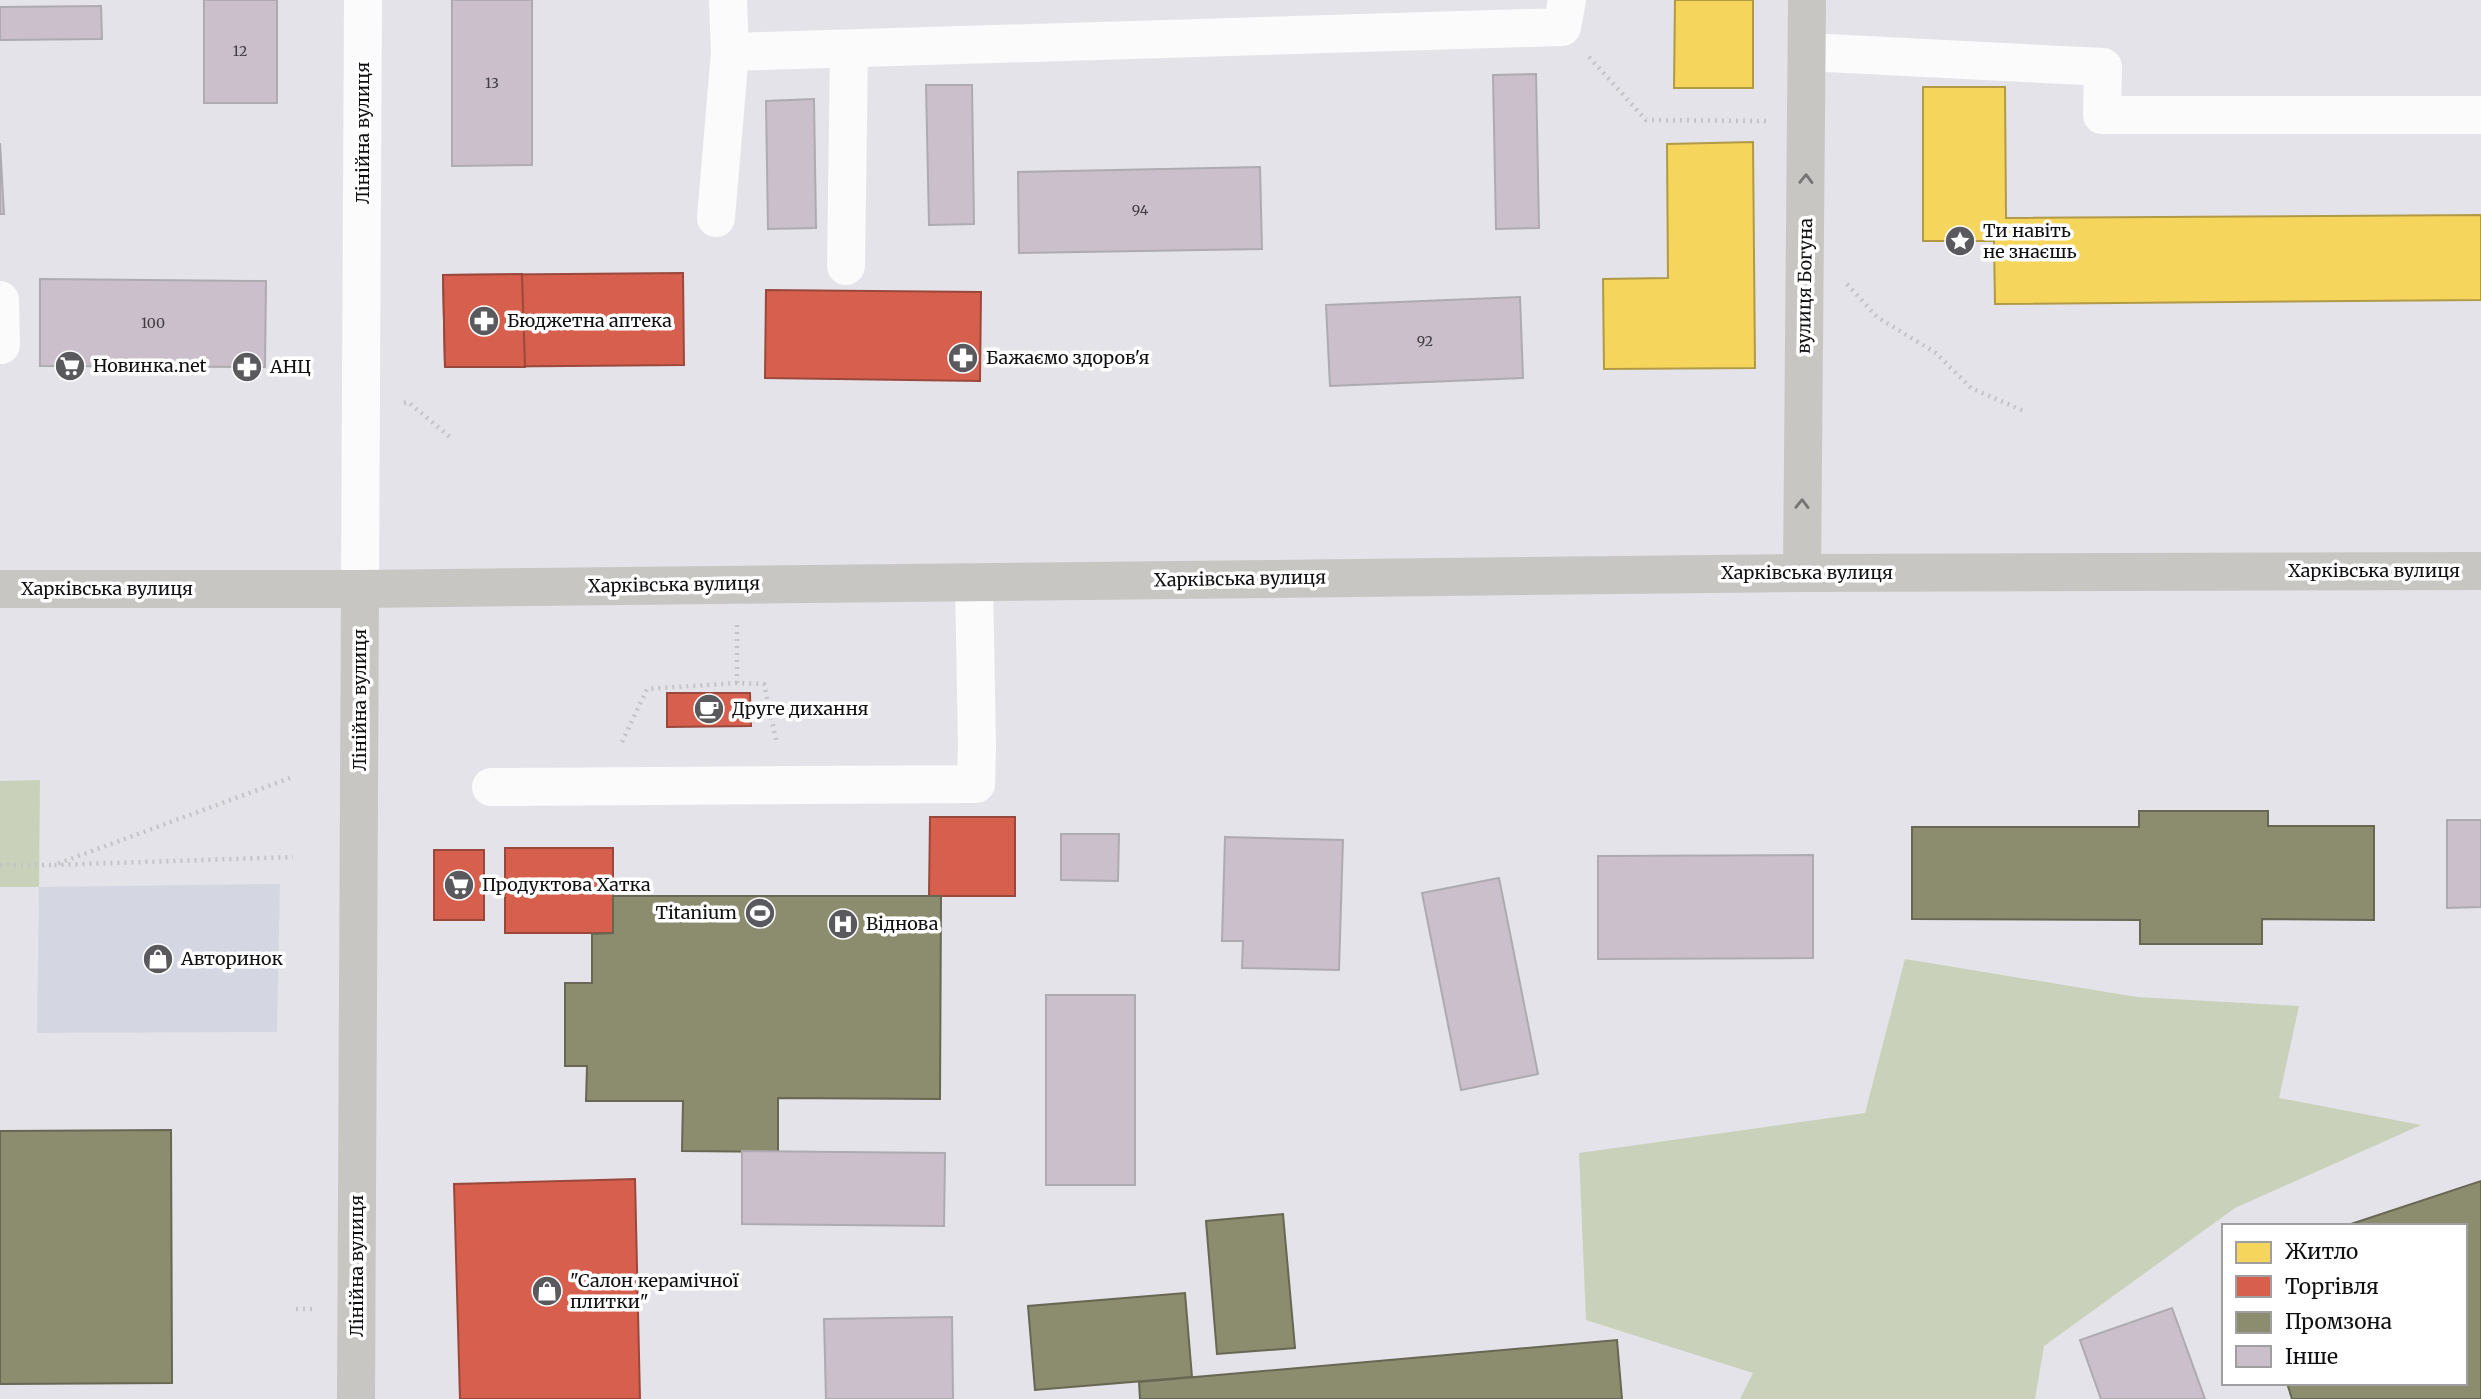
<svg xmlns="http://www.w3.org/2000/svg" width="2481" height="1399" font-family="Merriweather,serif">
	<rect width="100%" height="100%" fill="#e3e3e9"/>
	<!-- built -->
	<path fill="#d4d6e2" d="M280,884l-3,148 -240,1 2,-146z"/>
	<!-- green -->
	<g fill="#cad1ba">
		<path d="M40,780l-1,107h-39v-106z"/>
		<path d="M1905,959l232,38 162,9 -20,92 142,27 -186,83 -191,138 -9,53h-295l13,-26 -167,-53 -7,-167 286,-40z"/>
	</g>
	<!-- homes -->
	<g fill="#f6d55c" stroke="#b19a46" stroke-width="2">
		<path d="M1675,0h78v88h-79z"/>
		<path d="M1923,87h82l1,131 475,-3v85l-486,4 -1,-63h-71z"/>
		<path d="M1753,142l2,226 -151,1 -1,-90 65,-1 -1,-134z"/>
	</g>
	<!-- shops -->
	<g fill="#d6604d" stroke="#9b483c" stroke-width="2">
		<path d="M683,273l1,92 -239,2 -2,-92z"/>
		<path d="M522,274l3,93h-80l-2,-92z"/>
		<path d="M766,290l215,2 -1,89 -215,-3z"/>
		<path d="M667,693h83l1,33 -84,1z"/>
		<path d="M930,817h85v79h-86z"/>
		<rect x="505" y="848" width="108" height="85"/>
		<rect x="434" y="850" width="50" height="70"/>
		<path d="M635,1179l5,220h-180l-6,-215z"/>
	</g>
	<!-- industry -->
	<g fill="#8c8c6e" stroke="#676753" stroke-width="2">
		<path d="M2139,811h129v15h106v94l-112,-1v25h-122v-24l-228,-1v-92h227z"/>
		<path d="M613,896h328l-1,203 -162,-1v54l-96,-1 1,-50h-97l1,-35h-22v-83h27v-49l21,-1z"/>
		<path d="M171,1130l1,253 -172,1v-253z"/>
		<path d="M2481,1181v218h-189l-5,-16h178v-157h-120z"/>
		<path d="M1283,1214l12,134 -78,6 -11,-133z"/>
		<path d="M1185,1293l7,84 -157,13 -7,-84z"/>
		<path d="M1617,1340l5,59h-482l-1,-17z"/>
	</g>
	<!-- building -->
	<g fill="#cbbfcc" stroke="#adabaf" stroke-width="2">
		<rect x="204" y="0" width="73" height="103"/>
		<path d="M452,0h80v165l-80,1z"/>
		<path d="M101,6l1,33 -102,1v-33z"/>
		<path d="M1536,74l3,154 -43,1 -3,-154z"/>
		<path d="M926,85h46l2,139 -45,1z"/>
		<path d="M814,99l2,129 -48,1 -2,-128z"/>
		<path d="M0,143l4,71h-4z"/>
		<path d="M1260,167l2,82 -243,4 -1,-81z"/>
		<path d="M40,279l226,2 -1,86 -225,-1z"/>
		<path d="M1520,297l3,81 -193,8 -4,-81z"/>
		<path d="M2447,820h34v87l-34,1z"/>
		<path d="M1061,834h58l-1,47 -57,-1z"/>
		<path d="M1225,837l118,3 -4,130 -97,-2 1,-27h-21z"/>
		<path d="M1813,855v103l-215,1v-103z"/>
		<path d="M1499,878l39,196 -77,16 -39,-197z"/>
		<rect x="1046" y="995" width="89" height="190"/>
		<path d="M742,1151l203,2 -1,73 -202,-2z"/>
		<path d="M2172,1308l33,91h-104l-21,-59z"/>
		<path d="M952,1317l1,82h-127l-2,-80z"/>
	</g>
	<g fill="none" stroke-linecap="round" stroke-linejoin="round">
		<!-- path -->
		<g stroke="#c4c4c6" stroke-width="4.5" stroke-dasharray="2 5" stroke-linecap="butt">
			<path d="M1589,57l57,63 120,1"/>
			<path d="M1847,284l30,33 59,36 35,35 55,24"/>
			<path d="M404,403l4,-1 42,35"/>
			<path d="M737,625v58"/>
			<path d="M622,742l25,-53 90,-6 27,1 13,60"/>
			<path d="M290,778l-236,87 239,-8"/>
			<path d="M0,865h54"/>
			<path d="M296,1309h21"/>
		</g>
		<!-- minor -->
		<g stroke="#fbfbfc" stroke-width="38">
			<path d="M728,0l2,52"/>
			<path d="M1807,52l296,15 -1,48h379"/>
			<path d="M716,218l14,-166 832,-25 5,-27"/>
			<path d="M846,266l3,-217"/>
			<path d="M0,300l1,45"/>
			<path d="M360,589l3,-589"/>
			<path d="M491,787l485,-3 1,-38 -3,-164"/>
		</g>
		<!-- major -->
		<g stroke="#c7c6c3" stroke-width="38">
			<path d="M1802,573l5,-573"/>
			<path d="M0,589h360l1442,-16 679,-2"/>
			<path d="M356,1399l4,-810"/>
		</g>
	</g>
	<!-- one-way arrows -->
	<defs><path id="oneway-chevron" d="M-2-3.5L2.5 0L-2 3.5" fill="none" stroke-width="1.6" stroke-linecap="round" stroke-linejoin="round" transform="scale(1.75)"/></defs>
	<g stroke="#757474">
		<use href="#oneway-chevron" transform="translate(1806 179) rotate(-89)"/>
		<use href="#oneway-chevron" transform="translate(1802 504) rotate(-89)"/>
	</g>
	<!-- icons -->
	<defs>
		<g id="sight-disc" transform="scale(1.575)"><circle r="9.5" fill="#5a5a5e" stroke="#fff"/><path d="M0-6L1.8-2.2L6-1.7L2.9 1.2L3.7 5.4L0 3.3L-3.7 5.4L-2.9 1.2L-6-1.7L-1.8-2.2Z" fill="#fff"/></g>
		<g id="pharmacy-disc" transform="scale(1.575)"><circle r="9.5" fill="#5a5a5e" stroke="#fff"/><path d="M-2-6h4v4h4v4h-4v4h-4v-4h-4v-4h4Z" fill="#fff"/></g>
		<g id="supermarket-disc" transform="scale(1.575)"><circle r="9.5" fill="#5a5a5e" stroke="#fff"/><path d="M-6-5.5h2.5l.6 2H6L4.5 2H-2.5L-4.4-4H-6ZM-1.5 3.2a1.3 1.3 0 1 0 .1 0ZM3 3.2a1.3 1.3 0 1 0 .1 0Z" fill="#fff"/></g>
		<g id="cafe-disc" transform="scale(1.575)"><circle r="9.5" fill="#5a5a5e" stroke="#fff"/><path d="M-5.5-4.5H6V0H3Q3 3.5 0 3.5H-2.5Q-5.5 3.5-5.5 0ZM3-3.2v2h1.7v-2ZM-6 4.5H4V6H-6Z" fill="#fff"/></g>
		<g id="stadium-disc" transform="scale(1.575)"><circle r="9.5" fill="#5a5a5e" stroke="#fff"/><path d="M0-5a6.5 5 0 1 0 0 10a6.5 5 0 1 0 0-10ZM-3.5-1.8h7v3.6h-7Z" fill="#fff"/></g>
		<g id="hospital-disc" transform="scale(1.575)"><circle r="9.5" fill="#5a5a5e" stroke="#fff"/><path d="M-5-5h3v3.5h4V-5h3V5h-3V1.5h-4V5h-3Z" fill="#fff"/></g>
		<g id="shop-disc" transform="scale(1.575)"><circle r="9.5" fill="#5a5a5e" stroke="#fff"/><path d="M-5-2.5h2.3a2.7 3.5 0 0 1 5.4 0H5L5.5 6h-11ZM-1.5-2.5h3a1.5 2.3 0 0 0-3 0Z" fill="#fff"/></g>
	</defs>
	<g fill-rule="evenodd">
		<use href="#sight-disc" x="1960" y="241"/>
		<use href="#pharmacy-disc" x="484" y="321"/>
		<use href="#pharmacy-disc" x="963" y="358"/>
		<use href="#supermarket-disc" x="70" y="366"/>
		<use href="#pharmacy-disc" x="247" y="367"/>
		<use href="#cafe-disc" x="709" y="709"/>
		<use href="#supermarket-disc" x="459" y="885"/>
		<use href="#stadium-disc" x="760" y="913"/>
		<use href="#hospital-disc" x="843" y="924"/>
		<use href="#shop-disc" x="158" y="959"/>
		<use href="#shop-disc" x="547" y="1291"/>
	</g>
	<g text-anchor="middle" stroke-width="7" stroke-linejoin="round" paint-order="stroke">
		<!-- number labels -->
		<g font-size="14" fill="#3f3c41">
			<text x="240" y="56">12</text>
			<text x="492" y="88">13</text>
			<text x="1140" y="215">94</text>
			<text x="153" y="328">100</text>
			<text x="1425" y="346">92</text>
		</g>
		<!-- street labels -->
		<g font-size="18" fill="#101013" stroke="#fff">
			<text transform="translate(363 133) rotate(-90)" y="6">Лінійна вулиця</text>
			<text transform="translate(1805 286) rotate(-89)" y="6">вулиця Богуна</text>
			<text x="2374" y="577">Харківська вулиця</text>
			<text x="1807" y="579">Харківська вулиця</text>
			<text transform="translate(1240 579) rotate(-1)" y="6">Харківська вулиця</text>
			<text transform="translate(674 585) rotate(-1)" y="6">Харківська вулиця</text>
			<text x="107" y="595">Харківська вулиця</text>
			<text transform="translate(360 700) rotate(-90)" y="6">Лінійна вулиця</text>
			<text transform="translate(357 1266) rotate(-90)" y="6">Лінійна вулиця</text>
		</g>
		<!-- poi labels -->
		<g font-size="18" fill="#101013" stroke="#fff" text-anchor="start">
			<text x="1983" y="237">Ти навіть<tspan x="1983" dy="21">не знаєшь</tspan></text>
			<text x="507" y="327">Бюджетна аптека</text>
			<text x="986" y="364">Бажаємо здоров'я</text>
			<text x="93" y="372">Новинка.net</text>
			<text x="270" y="373">АНЦ</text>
			<text x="732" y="715">Друге дихання</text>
			<text x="482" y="891">Продуктова Хатка</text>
			<text x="737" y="919" text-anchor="end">Titanium</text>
			<text x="866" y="930">Віднова</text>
			<text x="181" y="965">Авторинок</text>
			<text x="570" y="1287">"Салон керамічної<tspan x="570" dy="21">плитки"</tspan></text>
		</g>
	</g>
	<!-- legend -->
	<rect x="2222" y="1224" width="245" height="161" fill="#ffffff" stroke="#9f9fa1" stroke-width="2"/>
	<rect x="2236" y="1242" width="35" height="21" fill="#f6d55c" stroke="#9f9fa1" stroke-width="2"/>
	<text x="2285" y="1259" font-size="21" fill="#101013">Житло</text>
	<rect x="2236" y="1276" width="35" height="21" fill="#d6604d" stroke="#9f9fa1" stroke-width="2"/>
	<text x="2285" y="1294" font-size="21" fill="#101013">Торгівля</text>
	<rect x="2236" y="1312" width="35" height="21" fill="#8c8c6e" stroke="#9f9fa1" stroke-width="2"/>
	<text x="2285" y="1329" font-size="21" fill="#101013">Промзона</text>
	<rect x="2236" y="1346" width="35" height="21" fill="#cbbfcc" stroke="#9f9fa1" stroke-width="2"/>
	<text x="2285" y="1364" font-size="21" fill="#101013">Інше</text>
</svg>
